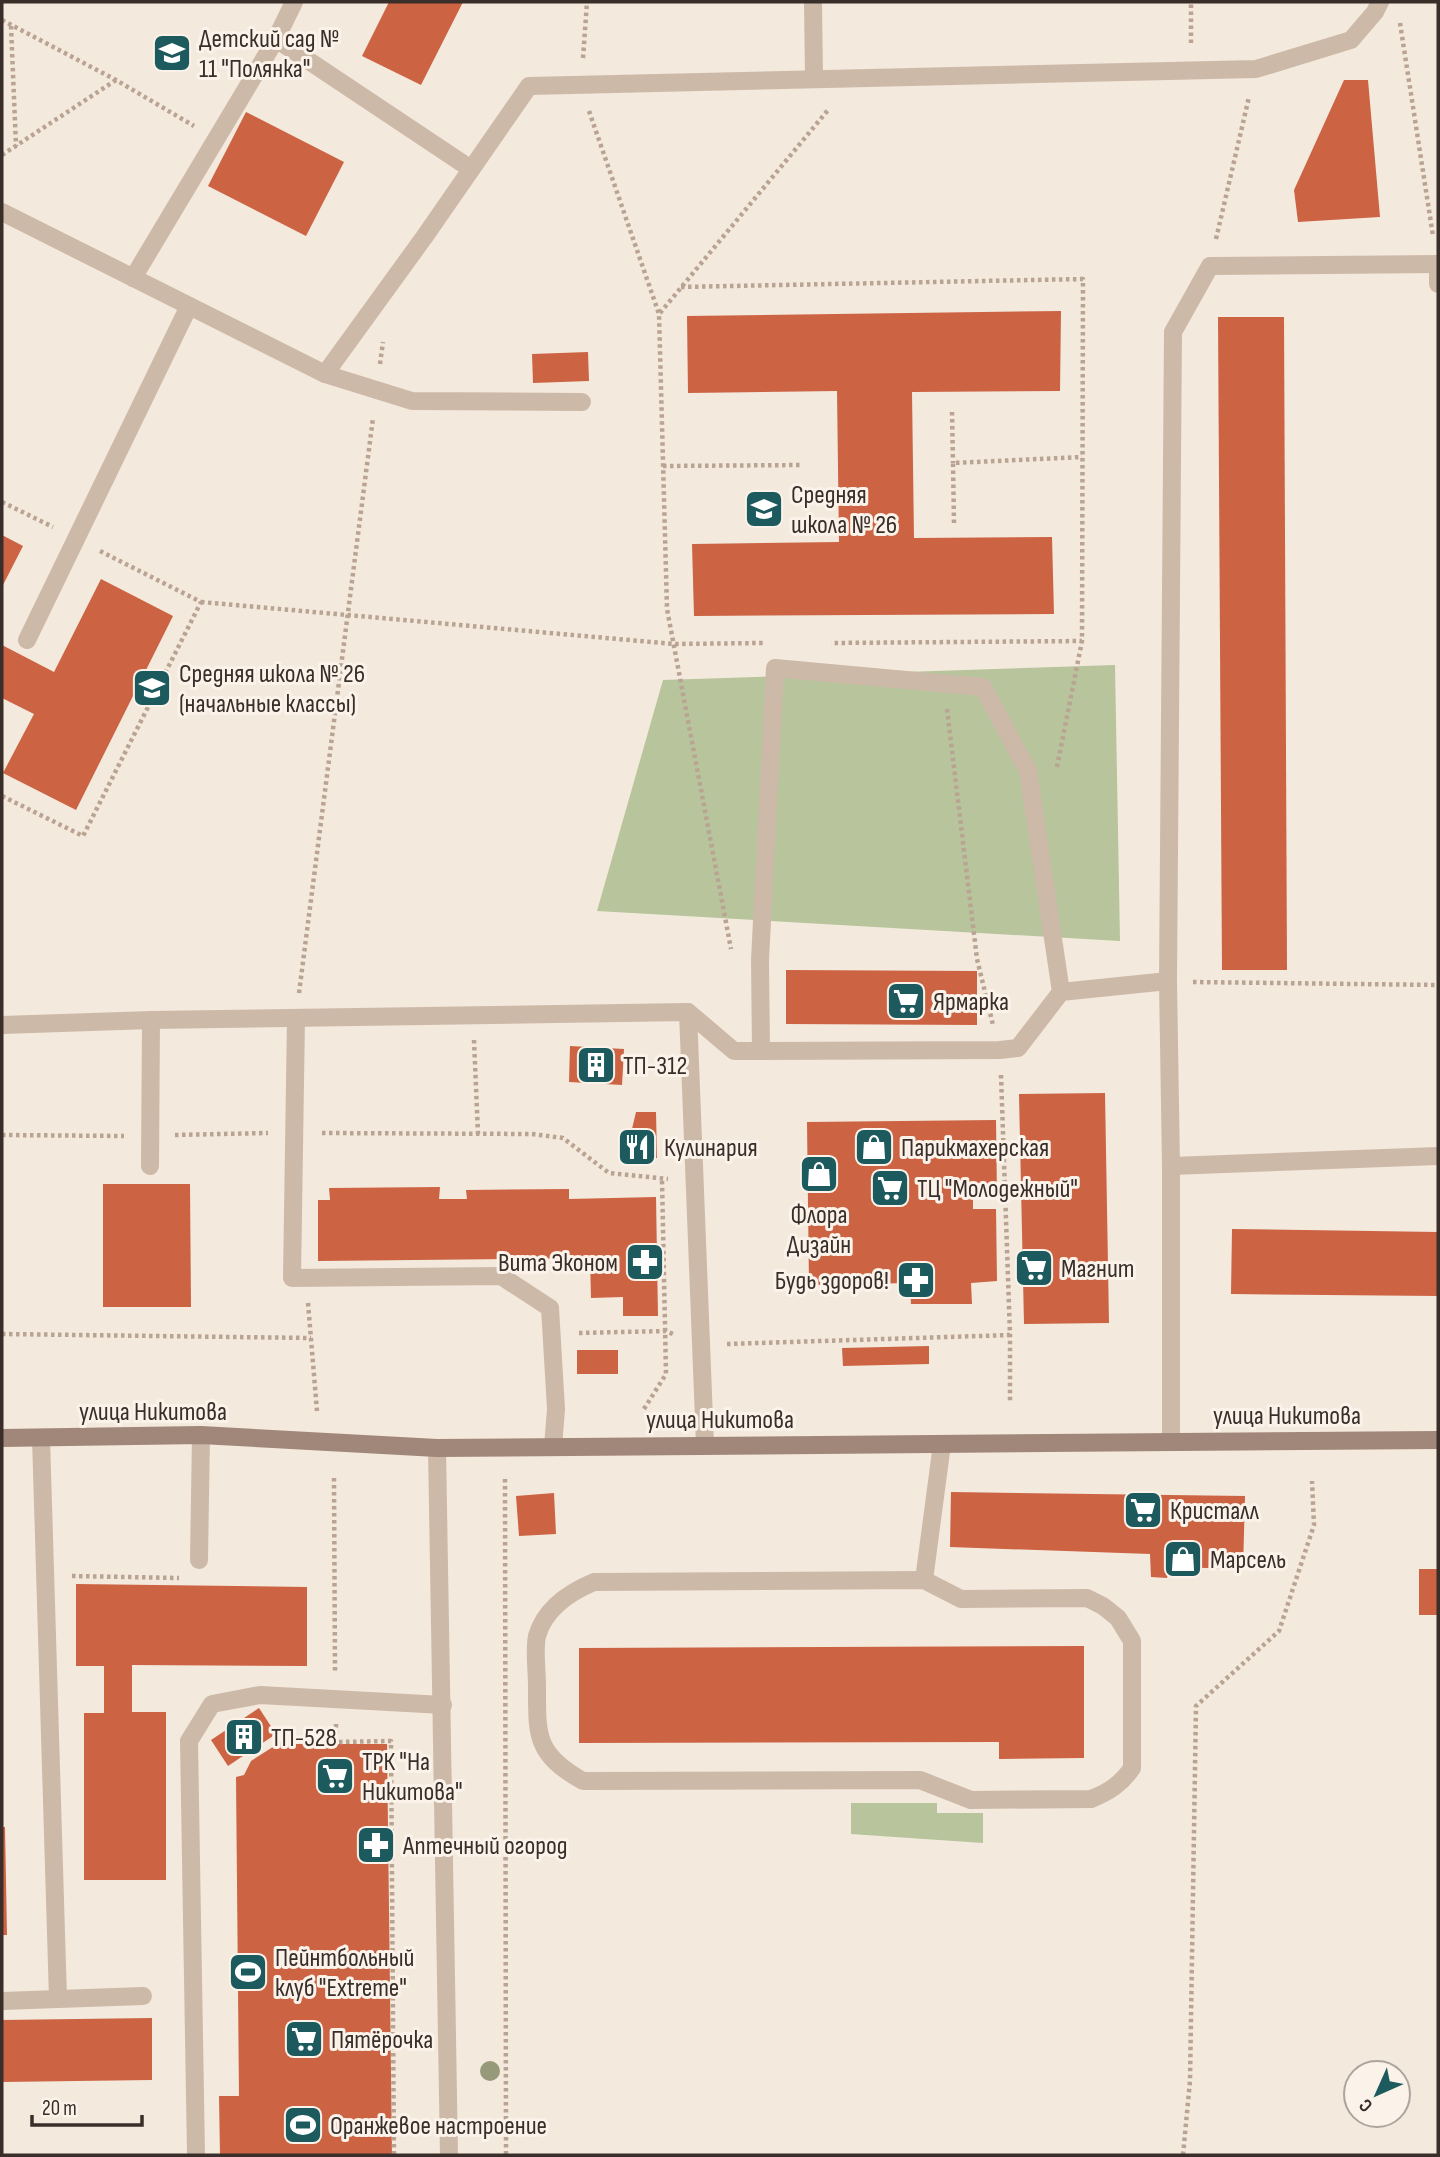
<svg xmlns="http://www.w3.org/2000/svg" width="1440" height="2157" font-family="'Sofia Sans Condensed',sans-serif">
	<rect width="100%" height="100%" fill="#f4e9dd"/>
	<!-- green -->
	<g fill="#b7c49c">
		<path d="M1115,665l5,276 -523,-30 66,-231z"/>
		<path d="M851,1803h86v10h46v30l-132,-9z"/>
	</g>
	<!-- building -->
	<g fill="#cc6343">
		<path d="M389,2h74l-42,83 -59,-29z"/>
		<path d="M1344,80h24l12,137 -82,5 -4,-32z"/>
		<path d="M246,112l98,50 -38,74 -98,-50z"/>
		<path d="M1061,311l-1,80 -148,1 2,146 138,-1 2,77 -360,2 -2,-72 147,-2 -2,-151 -149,2 -1,-77z"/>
		<path d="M1218,317h66l3,653h-65z"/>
		<path d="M588,352l1,29 -56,2 -1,-29z"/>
		<path d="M2,535l21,11 -21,41z"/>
		<path d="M101,579l72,37 -97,194 -73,-37 31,-59 -32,-16v-53l52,27z"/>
		<path d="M786,970l191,1v54l-191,-1z"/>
		<path d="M570,1046l54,3 -2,36 -53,-3z"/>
		<path d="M1105,1093l4,230 -85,1 -5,-230z"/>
		<path d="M636,1112h20l1,46h-24v-7l-6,-1z"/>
		<path d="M996,1120l1,78h-24v11h23l1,72 -26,2 1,21h-61l-1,-21 -101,2 -2,-163z"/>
		<path d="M103,1184h87l1,123h-88z"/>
		<path d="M440,1187l-1,12h28l-1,-9 103,-1v10l87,-2 2,119h-35v-19l-32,1 -1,-40 -272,3v-61h12l-1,-12z"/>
		<path d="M1232,1229l206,3v64l-207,-2z"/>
		<path d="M929,1346v18l-86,2 -1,-18z"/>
		<rect x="577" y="1350" width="41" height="24"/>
		<path d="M951,1492l294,4 -2,73 -73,-2 -3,11 -16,-1 -1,-23 -200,-7z"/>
		<path d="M554,1493l2,41 -37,2 -3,-40z"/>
		<rect x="1419" y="1569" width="19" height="46"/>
		<path d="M76,1584l231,3v79l-175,-1v47h34v168h-82v-167h20v-47h-28z"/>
		<path d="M1084,1646v112l-85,1v-17l-420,1v-95z"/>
		<path d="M259,1708l17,26 -48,32 -17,-26z"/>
		<path d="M290,1736l6,8h91l5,411h-172l-1,-59h20l-3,-319 8,-2 7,-14z"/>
		<path d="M2,1827h3l2,108h-5z"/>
		<path d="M152,2018v62l-150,2v-62z"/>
	</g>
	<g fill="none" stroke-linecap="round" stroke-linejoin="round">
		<!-- path -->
		<g stroke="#b9a392" stroke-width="4.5" stroke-dasharray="3.5 3.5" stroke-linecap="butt">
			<path d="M2,20l114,60 78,46"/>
			<path d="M1400,23l33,213"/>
			<path d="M11,26l5,120"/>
			<path d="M1191,43v-41"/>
			<path d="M583,58l4,-56"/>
			<path d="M589,111l70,203 8,295 64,340"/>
			<path d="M2,155l114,-75"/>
			<path d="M1216,239l33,-142"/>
			<path d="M681,287l402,-8 -1,362 -251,2"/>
			<path d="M660,313l168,-203"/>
			<path d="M380,364l3,-22"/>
			<path d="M952,412l1,51"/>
			<path d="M663,466l140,-1"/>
			<path d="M2,502l51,25"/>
			<path d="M954,523l-1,-60 129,-6"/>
			<path d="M201,602l473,42 89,-1"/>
			<path d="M947,709l30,250 16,66"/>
			<path d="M1057,767l25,-126"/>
			<path d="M2,796l81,40 118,-234 -103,-52"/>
			<path d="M1193,982l245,3"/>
			<path d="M299,993l74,-575"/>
			<path d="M474,1040l4,94"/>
			<path d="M1001,1075l9,260v68"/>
			<path d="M322,1133l210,1 31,4 46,35 59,6"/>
			<path d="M2,1135l122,1"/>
			<path d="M175,1135l93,-2"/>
			<path d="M308,1303l9,108"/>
			<path d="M579,1333l87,-2 9,4"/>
			<path d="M2,1334l309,4"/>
			<path d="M727,1344l283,-9"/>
			<path d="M644,1409l22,-35 -4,-195"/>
			<path d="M334,1478l1,195"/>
			<path d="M505,1479l1,676"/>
			<path d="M72,1576l107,2"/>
			<path d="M336,1724v18l55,-1 3,414"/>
			<path d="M1183,2155l7,-74 6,-375 83,-75 35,-106 -2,-44"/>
		</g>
		<!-- lane -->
		<g stroke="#cdb9a8" stroke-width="18">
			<path d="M294,2l-18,37 195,130"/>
			<path d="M813,2l1,76"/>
			<path d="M2,212l323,162 87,27 170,1"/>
			<path d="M1438,264v20"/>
			<path d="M133,278l143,-239"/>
			<path d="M325,374l100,-138 104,-150 727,-17 95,-29 24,-28 5,-10"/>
			<path d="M27,640l162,-334"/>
			<path d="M688,1012l17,433"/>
			<path d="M296,1018l-4,260 209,-2 49,32 6,101 -3,38"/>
			<path d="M2,1025l149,-5 537,-8 46,39 266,-1 18,-2 43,-56 107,-11"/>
			<path d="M761,1051l-1,-91 15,-292 208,19 45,84 33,221"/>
			<path d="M150,1166l1,-146"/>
			<path d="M1171,1166l267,-10"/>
			<path d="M41,1438l17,561"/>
			<path d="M1171,1442v-276l-3,-185 5,-649 37,-66 228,-2"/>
			<path d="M437,1448l12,707"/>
			<path d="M199,1560l2,-125"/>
			<path d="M924,1580l37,19 126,-1 16,8 15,12 14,23v127c-11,16 -23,24 -41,31l-120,1 -51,-20 -337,1c-48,-27 -46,-46 -46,-95 0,-16 -3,-35 0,-50 8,-28 33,-44 57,-54z"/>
			<path d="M924,1580l18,-136"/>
			<path d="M2,2001l141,-5"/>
			<path d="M196,2155l-7,-414 23,-37 48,-9 183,10"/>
		</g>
		<!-- secondary -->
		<path stroke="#a18779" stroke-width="18" d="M2,1438l199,-3 236,13 1001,-8"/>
	</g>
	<!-- trees -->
	<circle fill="#969a7b" cx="490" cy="2071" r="10"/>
	<!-- icons -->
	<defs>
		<g id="school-square" transform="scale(2.0125)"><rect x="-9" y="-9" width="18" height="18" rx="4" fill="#1c5a5e" stroke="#fbf3ea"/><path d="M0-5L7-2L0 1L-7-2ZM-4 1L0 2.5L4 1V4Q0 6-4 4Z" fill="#fff"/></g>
		<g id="supermarket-square" transform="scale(2.0125)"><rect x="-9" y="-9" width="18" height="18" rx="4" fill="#1c5a5e" stroke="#fbf3ea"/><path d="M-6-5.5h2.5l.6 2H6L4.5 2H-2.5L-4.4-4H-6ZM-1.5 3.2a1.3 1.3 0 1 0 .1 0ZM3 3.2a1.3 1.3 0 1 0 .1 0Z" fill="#fff"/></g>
		<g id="building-square" transform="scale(2.0125)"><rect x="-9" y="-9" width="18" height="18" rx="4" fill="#1c5a5e" stroke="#fbf3ea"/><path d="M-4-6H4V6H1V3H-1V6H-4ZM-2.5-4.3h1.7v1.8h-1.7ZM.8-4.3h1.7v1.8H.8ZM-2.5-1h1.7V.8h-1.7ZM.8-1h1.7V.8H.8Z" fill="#fff"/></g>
		<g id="restaurant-square" transform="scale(2.0125)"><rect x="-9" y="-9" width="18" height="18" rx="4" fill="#1c5a5e" stroke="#fbf3ea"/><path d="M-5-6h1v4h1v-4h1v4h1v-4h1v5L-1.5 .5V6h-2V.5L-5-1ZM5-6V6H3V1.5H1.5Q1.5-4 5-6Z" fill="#fff"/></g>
		<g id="shop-square" transform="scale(2.0125)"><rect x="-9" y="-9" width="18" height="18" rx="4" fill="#1c5a5e" stroke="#fbf3ea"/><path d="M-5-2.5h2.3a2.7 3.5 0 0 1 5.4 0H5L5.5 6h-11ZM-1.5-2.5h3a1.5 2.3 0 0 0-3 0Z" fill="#fff"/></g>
		<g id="pharmacy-square" transform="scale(2.0125)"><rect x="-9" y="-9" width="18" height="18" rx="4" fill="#1c5a5e" stroke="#fbf3ea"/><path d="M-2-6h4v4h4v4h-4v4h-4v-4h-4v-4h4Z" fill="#fff"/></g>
		<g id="stadium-square" transform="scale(2.0125)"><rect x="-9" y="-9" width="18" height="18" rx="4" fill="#1c5a5e" stroke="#fbf3ea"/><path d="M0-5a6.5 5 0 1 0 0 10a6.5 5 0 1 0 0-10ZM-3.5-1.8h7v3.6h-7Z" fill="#fff"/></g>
	</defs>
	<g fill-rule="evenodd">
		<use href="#school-square" x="172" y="53"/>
		<use href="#school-square" x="764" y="509"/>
		<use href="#school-square" x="152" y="688"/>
		<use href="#supermarket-square" x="906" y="1001"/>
		<use href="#building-square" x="596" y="1065"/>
		<use href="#restaurant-square" x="637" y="1147"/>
		<use href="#shop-square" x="874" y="1147"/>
		<use href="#shop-square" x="819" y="1174"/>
		<use href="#supermarket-square" x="890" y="1188"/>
		<use href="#pharmacy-square" x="645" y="1262"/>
		<use href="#supermarket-square" x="1034" y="1268"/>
		<use href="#pharmacy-square" x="916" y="1280"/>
		<use href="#supermarket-square" x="1143" y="1510"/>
		<use href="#shop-square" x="1183" y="1559"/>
		<use href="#building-square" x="244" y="1737"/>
		<use href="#supermarket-square" x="335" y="1776"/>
		<use href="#pharmacy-square" x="376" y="1845"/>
		<use href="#stadium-square" x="248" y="1972"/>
		<use href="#supermarket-square" x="304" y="2039"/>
		<use href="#stadium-square" x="303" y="2125"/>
	</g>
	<g text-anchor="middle" stroke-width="6" stroke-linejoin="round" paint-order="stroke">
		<!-- poi labels -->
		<g font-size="26" fill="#392e29" stroke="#fbf3ea" text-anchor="start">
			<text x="199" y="47">Детский сад №<tspan x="199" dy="30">11 "Полянка"</tspan></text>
			<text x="791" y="503">Средняя<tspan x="791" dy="30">школа № 26</tspan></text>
			<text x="179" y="682">Средняя школа № 26<tspan x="179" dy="30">(начальные классы)</tspan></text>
			<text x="933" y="1010">Ярмарка</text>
			<text x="623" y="1074">ТП-312</text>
			<text x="664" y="1156">Кулинария</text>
			<text x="901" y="1156">Парикмахерская</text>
			<text x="917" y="1197">ТЦ "Молодежный"</text>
			<text x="819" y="1223" text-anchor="middle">Флора<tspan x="819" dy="30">Дизайн</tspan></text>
			<text x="618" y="1271" text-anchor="end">Вита Эконом</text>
			<text x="1061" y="1277">Магнит</text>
			<text x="889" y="1289" text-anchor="end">Будь здоров!</text>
			<text x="1170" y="1519">Кристалл</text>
			<text x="1210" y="1568">Марсель</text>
			<text x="271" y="1746">ТП-528</text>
			<text x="362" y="1770">ТРК "На<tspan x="362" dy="30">Никитова"</tspan></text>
			<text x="403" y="1854">Аптечный огород</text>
			<text x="275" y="1966">Пейнтбольный<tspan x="275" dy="30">клуб "Extreme"</tspan></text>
			<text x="331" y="2048">Пятёрочка</text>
			<text x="330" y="2134">Оранжевое настроение</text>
		</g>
		<!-- street labels -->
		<g font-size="26" fill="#392e29" stroke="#fbf3ea">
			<text x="153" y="1420">улица Никитова</text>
			<text x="1287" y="1424">улица Никитова</text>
			<text x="720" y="1428">улица Никитова</text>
		</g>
	</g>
	<!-- border -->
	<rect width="1440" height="2157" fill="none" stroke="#392e29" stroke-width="7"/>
	<!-- north arrow -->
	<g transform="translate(1377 2094) rotate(225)"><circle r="33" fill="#fbf3ea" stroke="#ada49d" stroke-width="2"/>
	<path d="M0-5L12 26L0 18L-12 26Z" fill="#1c5a5e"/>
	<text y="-10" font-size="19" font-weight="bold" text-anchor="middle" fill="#392e29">С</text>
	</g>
	<!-- scale -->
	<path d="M32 2115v10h110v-10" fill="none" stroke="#392e29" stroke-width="3.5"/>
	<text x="42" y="2115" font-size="21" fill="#392e29" stroke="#fbf3ea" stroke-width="5" paint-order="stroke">20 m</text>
</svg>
